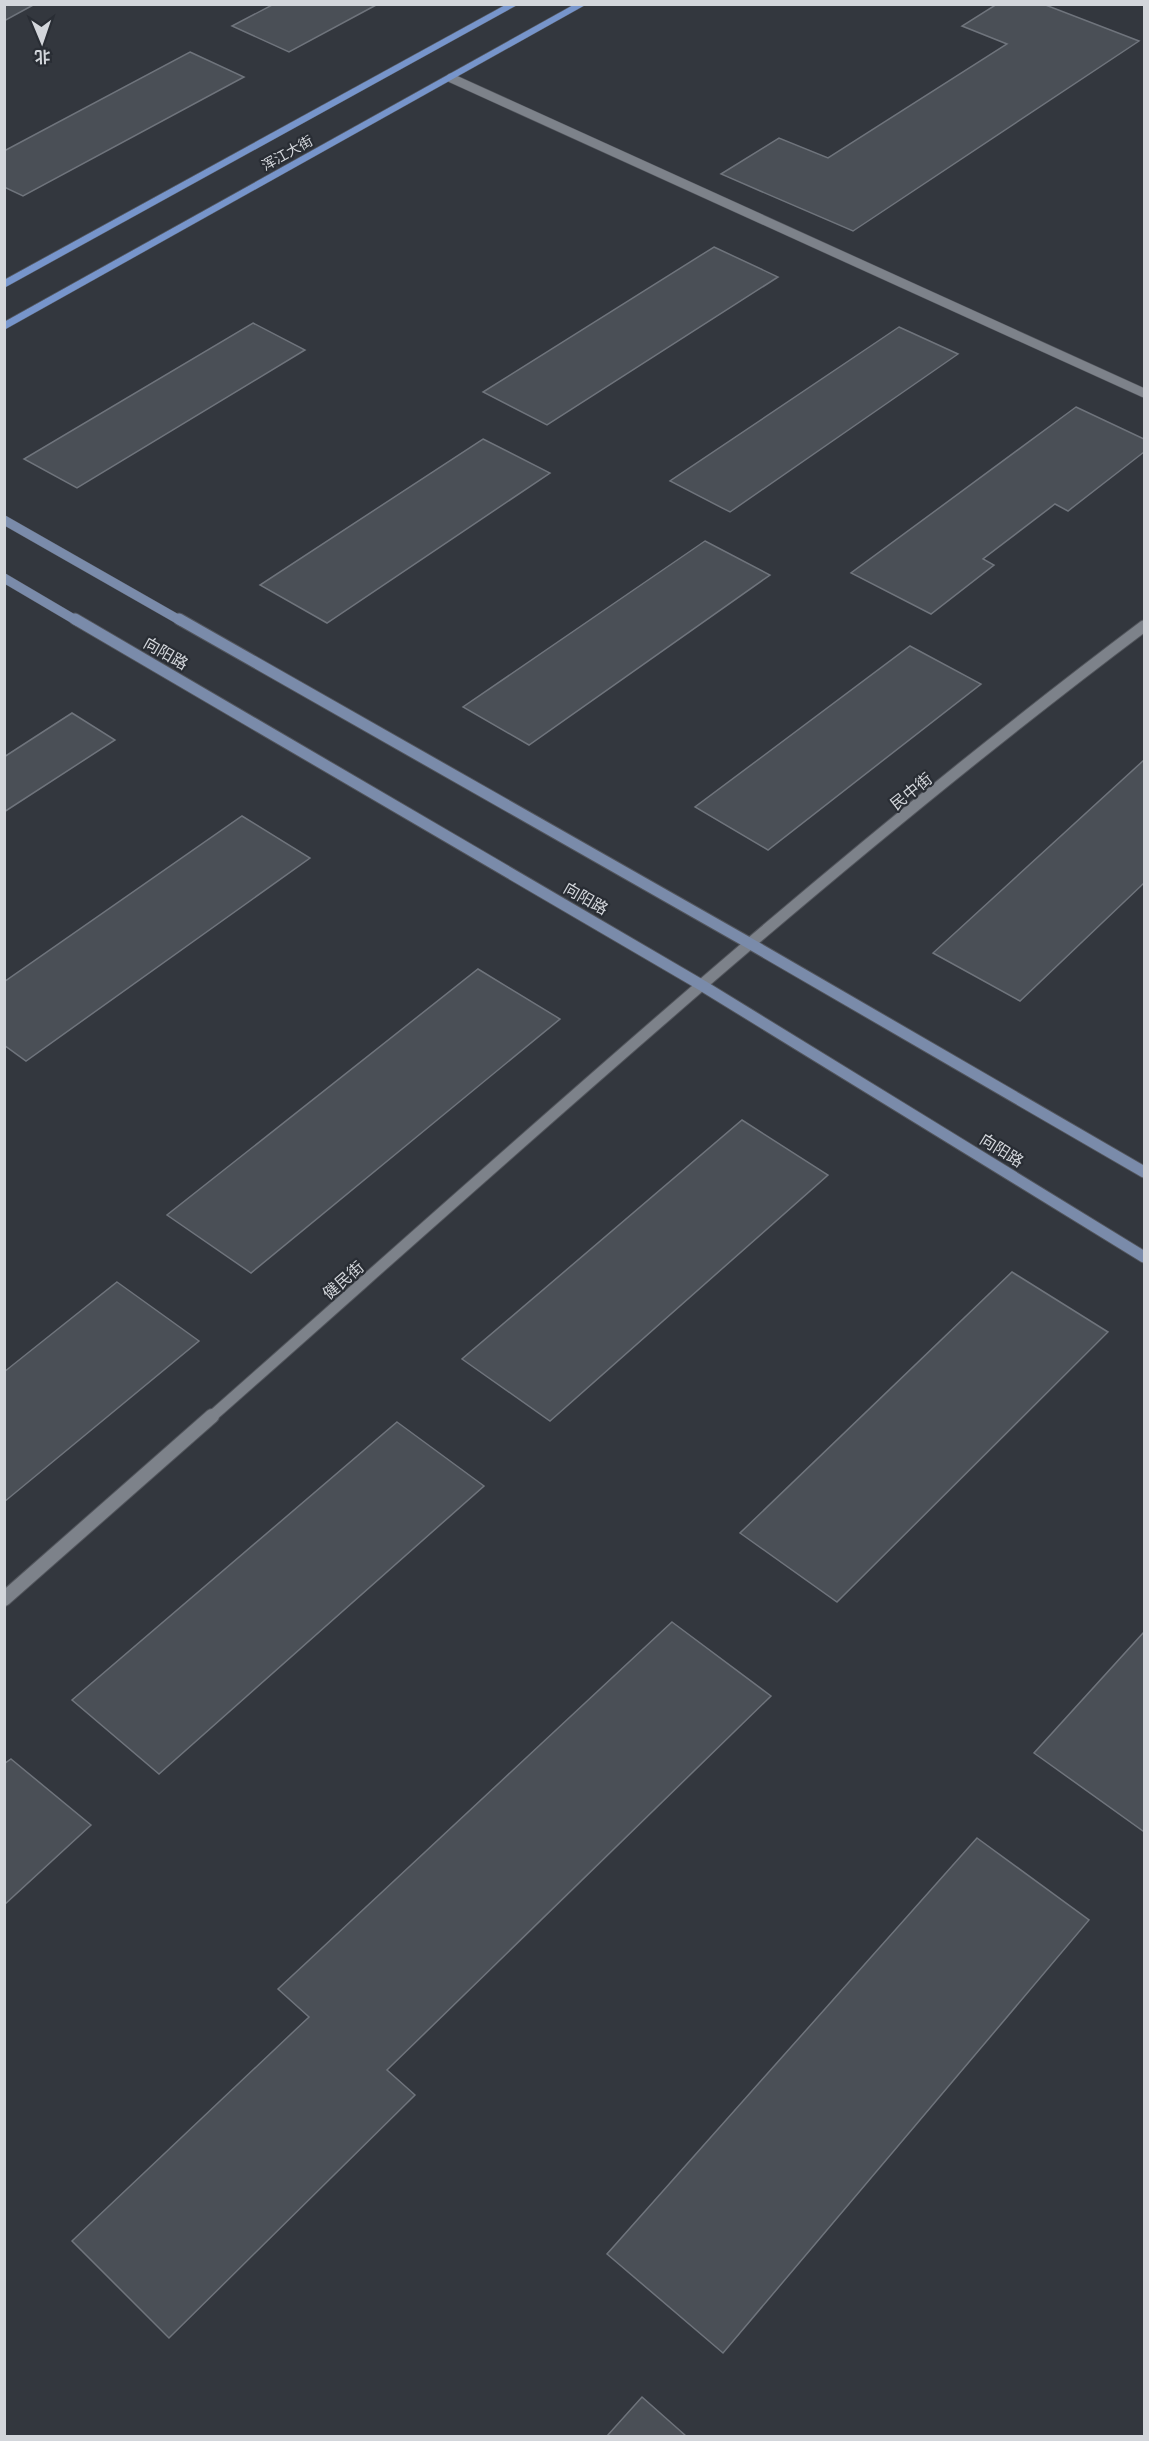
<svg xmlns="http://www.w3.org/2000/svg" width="1149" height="2441" font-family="Lato,'Noto Sans SC',sans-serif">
	<rect width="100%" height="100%" fill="#33373e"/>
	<!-- building -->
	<g fill="#4a4f56" stroke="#6f747c" stroke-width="1.5">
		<path d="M4,4h31l-31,17z"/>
		<path d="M274,4h104l-89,48 -57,-26z"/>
		<path d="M997,4h46l96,37 -286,190 -132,-57 58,-36 49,20 179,-114 -45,-18z"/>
		<path d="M190,52l54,25 -221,119 -19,-9v-36z"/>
		<path d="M714,247l64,30 -231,148 -64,-33z"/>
		<path d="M253,323l52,27 -228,138 -53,-29z"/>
		<path d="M899,327l59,27 -228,158 -60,-31z"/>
		<path d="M1076,407l68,32v13l-76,59 -13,-7 -72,55 11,6 -63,49 -80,-41z"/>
		<path d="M483,439l67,34 -223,150 -67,-38z"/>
		<path d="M705,541l65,34 -241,170 -66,-38z"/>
		<path d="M910,646l71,38 -213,166 -73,-43z"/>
		<path d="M72,713l43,27 -111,72v-55z"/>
		<path d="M1144,760v123l-124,118 -87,-48z"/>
		<path d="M242,816l68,42 -284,203 -22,-16v-63z"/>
		<path d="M478,969l82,50 -309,254 -84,-58z"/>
		<path d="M742,1120l86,55 -278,246 -88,-62z"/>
		<path d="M1012,1272l96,60 -271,270 -97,-69z"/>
		<path d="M117,1282l82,59 -195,161v-130z"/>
		<path d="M397,1422l87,64 -325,288 -87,-74z"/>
		<path d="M672,1622l99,74 -384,374 28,25 -246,243 -97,-97 237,-224 -31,-28z"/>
		<path d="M1144,1632v198l-1,1 -109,-78z"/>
		<path d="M11,1759l80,66 -87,80v-141z"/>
		<path d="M977,1838l112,82 -366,433 -116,-99z"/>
		<path d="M642,2397l44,39h-79z"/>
	</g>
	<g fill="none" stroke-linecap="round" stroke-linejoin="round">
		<!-- minor casing -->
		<g stroke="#52555c" stroke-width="10">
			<path id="minor" d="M451,78l693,315"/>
		</g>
		<!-- tertiary-far1 casing -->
		<g stroke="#52555c" stroke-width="13">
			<path id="tertiary-far1" d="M210,1418c306,-270 608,-547 934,-792"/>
		</g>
		<!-- tertiary casing -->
		<g stroke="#52555c" stroke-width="16">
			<path id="tertiary" d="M4,1599l208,-183"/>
		</g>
		<!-- secondary-far1 casing -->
		<g stroke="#52555c" stroke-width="10">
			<g id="secondary-far1">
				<path d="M4,520l177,101"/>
				<path d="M4,578l73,43"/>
			</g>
		</g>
		<!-- secondary casing -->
		<g stroke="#52555c" stroke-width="13">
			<g id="secondary">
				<path d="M75,619l628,367 441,271"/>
				<path d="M179,619l570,324 395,229"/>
			</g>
		</g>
		<!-- primary casing -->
		<g stroke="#52555c" stroke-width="1">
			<g id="primary">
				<path d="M507,4h12l-515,284v-8z"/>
				<path d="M575,4h12l-583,326v-8z"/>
			</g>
		</g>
		<!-- minor -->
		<use href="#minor" stroke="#7d828a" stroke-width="9"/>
		<!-- tertiary-far1 -->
		<use href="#tertiary-far1" stroke="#7d828a" stroke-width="11"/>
		<!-- tertiary -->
		<use href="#tertiary" stroke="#7d828a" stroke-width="14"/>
		<!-- secondary-far1 -->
		<use href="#secondary-far1" stroke="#7a8baa" stroke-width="9"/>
		<!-- secondary -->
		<use href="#secondary" stroke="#7a8baa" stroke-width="11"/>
		<!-- primary -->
		<use href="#primary" fill="#7795cb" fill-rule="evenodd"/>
	</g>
	<g text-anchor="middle" stroke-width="4.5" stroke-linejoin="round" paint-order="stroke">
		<!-- far-street labels -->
		<g font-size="14" fill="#d3d6db" stroke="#292d34">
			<text transform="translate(287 153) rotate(-29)" y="5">浑江大街</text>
		</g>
		<!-- street labels -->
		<g font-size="16" fill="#d3d6db" stroke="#292d34">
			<text transform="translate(166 653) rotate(30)" y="6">向阳路</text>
			<text transform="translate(911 791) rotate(-39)" y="6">民中街</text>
			<text transform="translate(586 898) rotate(30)" y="6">向阳路</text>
			<text transform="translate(1002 1150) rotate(32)" y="6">向阳路</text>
			<text transform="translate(343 1280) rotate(-41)" y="6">健民街</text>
		</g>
	</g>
	<!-- border -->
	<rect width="1149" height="2441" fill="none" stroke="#d3d6db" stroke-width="12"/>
	<!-- north arrow -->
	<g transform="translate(42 42) rotate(178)" stroke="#292d34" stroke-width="4.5" paint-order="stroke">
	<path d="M0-4.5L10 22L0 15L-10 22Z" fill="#d3d6db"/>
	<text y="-9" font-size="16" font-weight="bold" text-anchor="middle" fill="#d3d6db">北</text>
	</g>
</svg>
